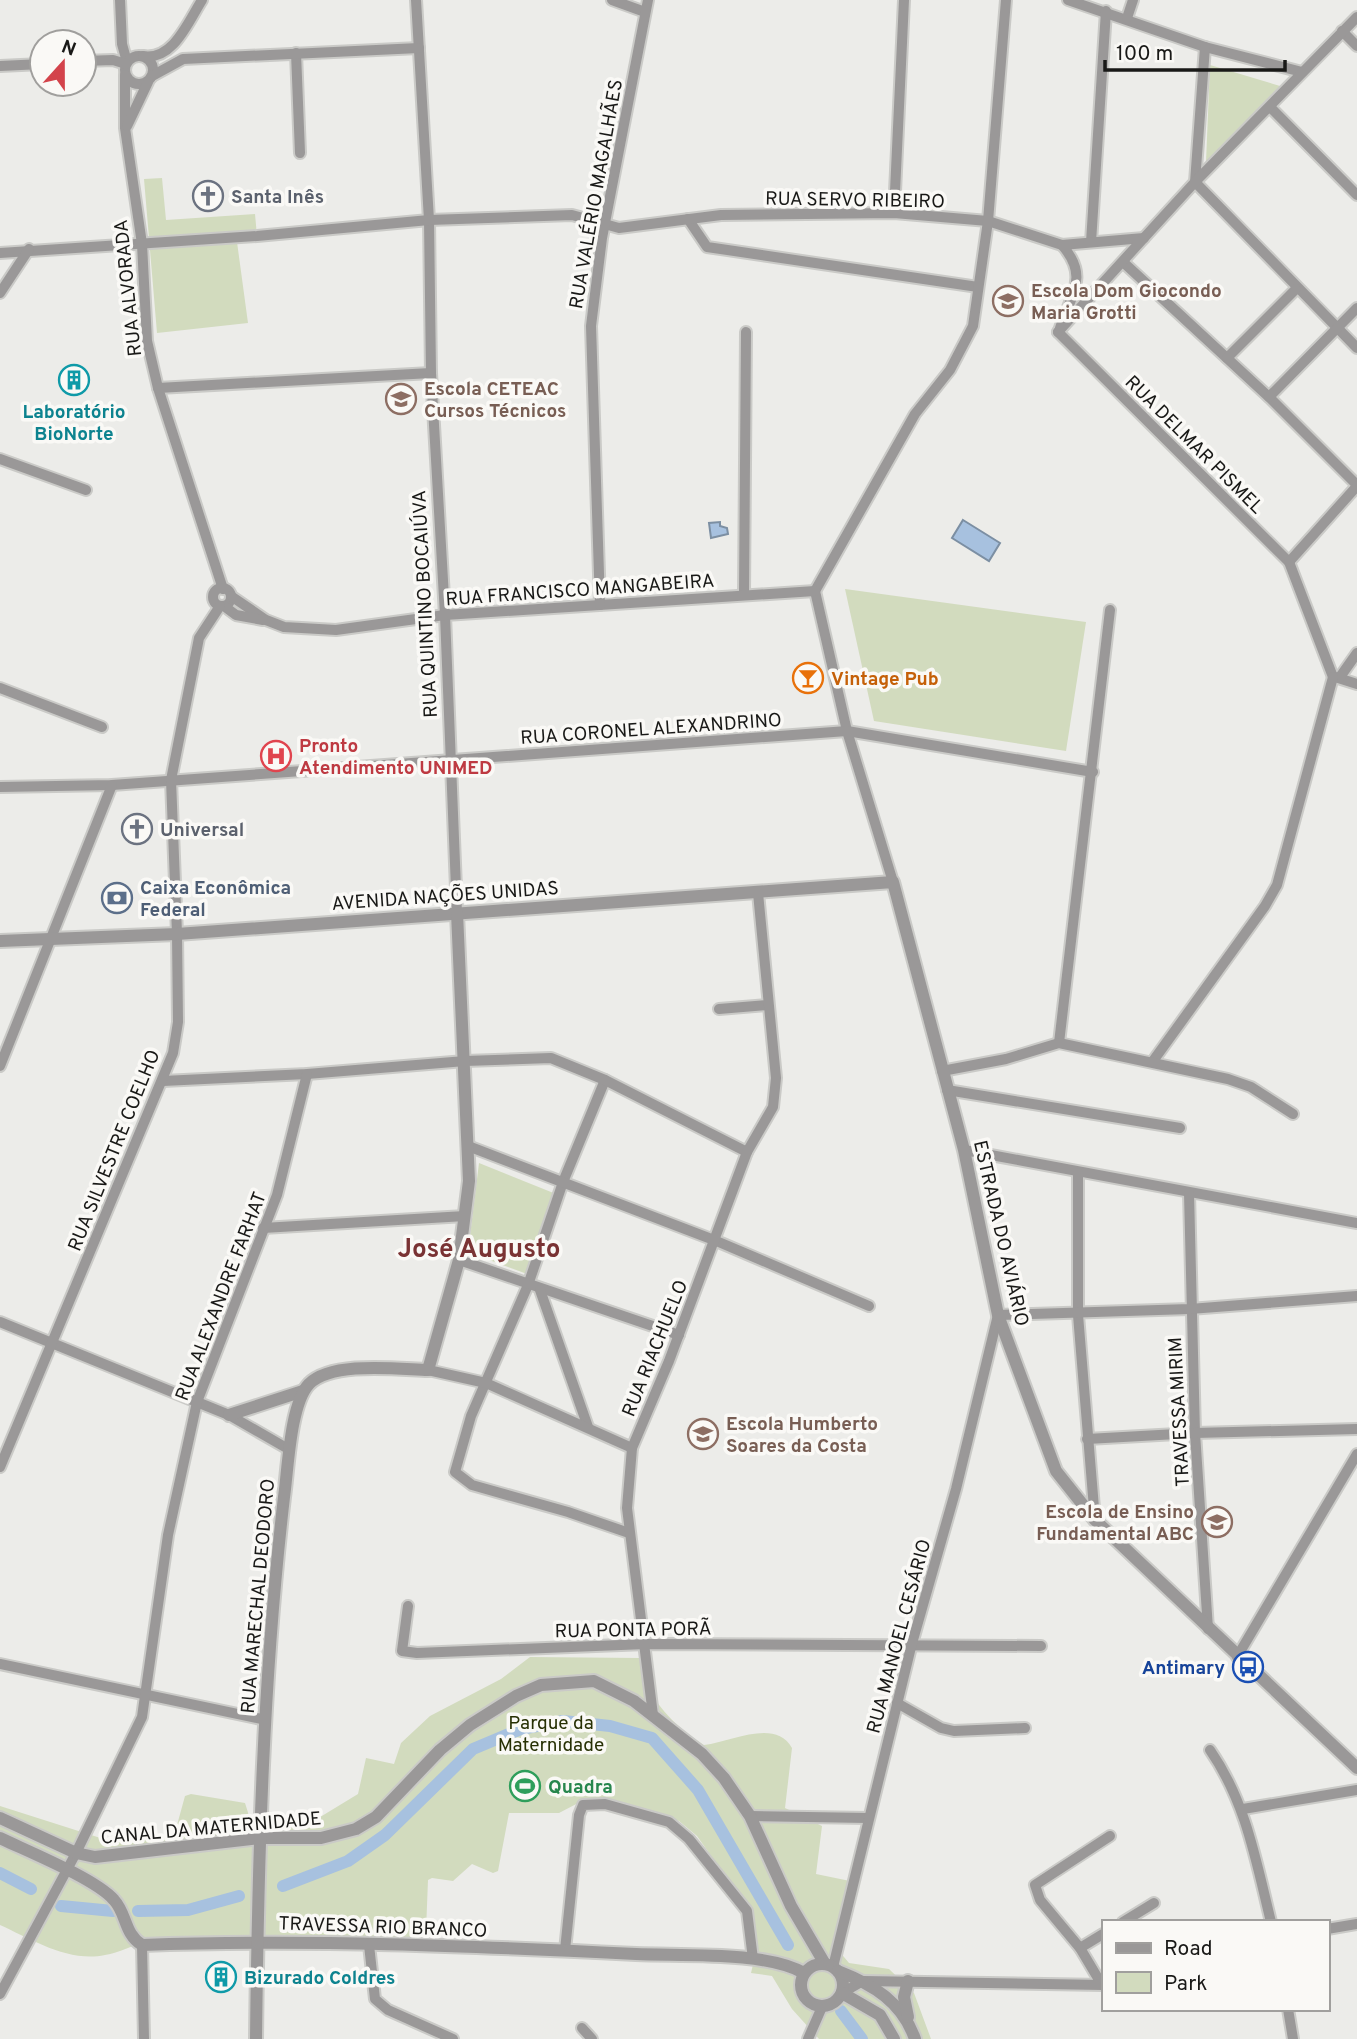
<svg xmlns="http://www.w3.org/2000/svg" width="1357" height="2039" font-family="Overpass,sans-serif">
	<rect width="100%" height="100%" fill="#ecece9"/>
	<!-- green -->
	<g fill="#d2dbbe">
		<path d="M1210,65l70,21 -74,76z"/>
		<path d="M162,178l4,42 89,-6 2,22 -20,6 11,81 -91,10 -13,-154z"/>
		<path d="M845,589l241,33 -20,129 -192,-30z"/>
		<path d="M479,1163l77,31 -29,80 -59,-22z"/>
		<path d="M530,1657l109,1c6,6 3,13 6,21 9,27 35,51 59,66 28,-3 71,-27 88,3l-7,60 37,18 -6,48 34,7 -16,64 15,18 40,6 25,24 17,46h-112l-27,-30 -20,-33 -21,-3 5,-21 -6,-41 -53,-75 -18,-15 -47,-16 -48,-5 -25,13h-50l-11,58 -5,2 -21,-9 -19,17 -21,-3 -4,2 -2,51 -5,6 -274,4c-14,4 -28,12 -42,14 -36,8 -74,-16 -105,-30v-119l113,36 61,-6 11,-40 6,-2 54,9 6,19h61l46,-28 8,-36 28,6 7,-21 29,-27 71,-37z"/>
	</g>
	<!-- water -->
	<g fill="#a7c1df" stroke="#7c8fa3" stroke-width="2">
		<path d="M963,520l37,23 -11,18 -37,-23z"/>
		<path d="M720,522v4l7,2 1,6 -17,4 -2,-15z"/>
	</g>
	<g fill="none" stroke-linecap="round" stroke-linejoin="round">
		<!-- canal -->
		<g stroke="#a7c1df" stroke-width="12">
			<path d="M0,1873l31,16"/>
			<path d="M283,1886l65,-25 37,-26 88,-86 48,-20 42,-8 47,5 42,12 46,52 90,155"/>
			<path d="M61,1906l52,5"/>
			<path d="M138,1911l50,-1 51,-14"/>
			<path d="M841,2011l21,28"/>
		</g>
		<!-- minor casing -->
		<g stroke="#cacac7" stroke-width="14">
			<g id="minor">
				<path d="M120,0l2,44 5,18"/>
				<path d="M416,0l13,220 2,153 14,242 12,298"/>
				<path d="M612,0l33,12"/>
				<path d="M1068,0l137,47 97,25"/>
				<path d="M1127,18l6,-18"/>
				<path d="M1342,31l15,15"/>
				<path d="M1205,47l-10,135 162,166"/>
				<path d="M296,53l4,100"/>
				<circle cx="139" cy="70" r="14"/>
				<path d="M143,56c30,5 45,-34 59,-56"/>
				<path d="M84,61l29,-1 13,4"/>
				<path d="M0,66l42,-2"/>
				<path d="M125,75v53l17,116 5,97 11,47 65,201"/>
				<path d="M152,76l31,-17 236,-11"/>
				<path d="M1271,108l86,87"/>
				<path d="M127,126l21,-44"/>
				<path d="M894,213l10,-213"/>
				<path d="M688,219l19,28 271,40"/>
				<path d="M1091,242l15,-231"/>
				<path d="M0,253l257,-17 172,-16 143,-5 47,13 102,-13 173,-2 94,8 74,24 82,-7"/>
				<path d="M1123,262l146,135 88,88"/>
				<path d="M0,293l29,-44"/>
				<path d="M1060,328c12,-35 29,-52 2,-83"/>
				<path d="M1058,332l231,230 44,115"/>
				<path d="M1058,332l137,-150 162,-165"/>
				<path d="M1227,358l69,-69"/>
				<path d="M158,388l273,-15"/>
				<path d="M1269,397l88,-89"/>
				<path d="M0,459l86,31"/>
				<path d="M1289,562l68,-76"/>
				<circle cx="222" cy="597" r="9"/>
				<path d="M815,591l100,-177 35,-44 23,-44 15,-105 18,-221"/>
				<path d="M815,591l32,140 46,151"/>
				<path d="M744,595l2,-263"/>
				<path d="M231,596l35,24 18,7 52,3 109,-15 370,-24"/>
				<path d="M600,605l-9,-279 11,-88 46,-238"/>
				<path d="M224,606l12,9 27,5"/>
				<path d="M1335,677l22,7"/>
				<path d="M1340,677l17,-24"/>
				<path d="M0,688l102,39"/>
				<path d="M0,787l112,-2 735,-54 246,41"/>
				<path d="M719,1009l49,-4"/>
				<path d="M1059,1043l51,-433"/>
				<path d="M1153,1061l112,-155 12,-21 56,-208"/>
				<path d="M0,1066l112,-281"/>
				<path d="M942,1071l64,-12 53,-16 169,36 23,8 42,27"/>
				<path d="M605,1080l-42,102 -35,103 -57,131 -16,56 17,13 96,27 61,21"/>
				<path d="M163,1081l144,-7 158,-13 86,-3 54,22 142,72"/>
				<path d="M947,1090l233,38"/>
				<path d="M468,1146l246,94 155,66"/>
				<path d="M964,1150l393,73"/>
				<path d="M1078,1173v142l17,205"/>
				<path d="M1189,1193l6,240 13,196"/>
				<path d="M263,1228l202,-12"/>
				<path d="M459,1260l220,75"/>
				<path d="M540,1290l48,137"/>
				<path d="M0,1322l229,93 61,35"/>
				<path d="M428,1370l58,13 146,65"/>
				<path d="M1087,1439l108,-6 162,-4"/>
				<path d="M0,1467l173,-414 5,-31 -1,-88 -6,-154 28,-142 21,-32"/>
				<path d="M408,1606l-6,45 15,2 229,-9 395,2"/>
				<path d="M1237,1657l120,-203"/>
				<path d="M0,1664l266,56"/>
				<path d="M897,1703l44,25 13,3 71,-3"/>
				<path d="M653,1715l-26,-207 5,-60 37,-87 78,-209 26,-45 3,-29 -18,-185"/>
				<path d="M1210,1750c36,52 46,111 61,172"/>
				<path d="M1243,1809l114,-19"/>
				<path d="M750,1816l118,2"/>
				<path d="M1123,1922l31,-19"/>
				<path d="M1327,1929l30,-5"/>
				<path d="M142,1945l2,94"/>
				<path d="M369,1945l6,54 13,11 65,29"/>
				<path d="M1080,1948l23,-14"/>
				<path d="M565,1950l14,-135 4,-10 22,-1 64,18 20,17 58,72 6,48"/>
				<path d="M833,1967l78,-320 45,-158 42,-174 192,-6 167,-13"/>
				<path d="M1102,1985l-22,-37 -40,-48 -5,-15 75,-49"/>
				<path d="M842,1993l21,-12 240,4"/>
				<path d="M0,1994l76,-141 66,-136 26,-182 29,-133 80,-207 30,-121"/>
				<path d="M1288,2009l5,30"/>
				<path d="M582,2028l10,11"/>
				<path d="M808,2039l14,-32"/>
			</g>
		</g>
		<!-- tertiary casing -->
		<g stroke="#cacac7" stroke-width="16">
			<g id="tertiary">
				<path d="M0,941l177,-7 716,-52 71,268 34,165 58,156 39,49 262,248"/>
				<path d="M229,1415l74,-24"/>
				<path d="M0,1818l76,35 19,4 165,-19h61l35,-9 20,-12 64,-67 30,-25 46,-29 25,-11 53,-4 40,20 68,53 22,24 26,38 41,90 34,58"/>
				<path d="M0,1838c27,13 96,41 114,62 13,14 10,34 28,45 165,-6 330,1 494,9 46,2 130,-3 168,19"/>
				<circle cx="822" cy="1985" r="21"/>
				<path d="M838,1971c36,14 64,31 77,68"/>
				<path d="M908,1981l-4,16 4,20"/>
				<path d="M842,1993l38,22 14,24"/>
				<path d="M256,2039c2,-181 7,-362 28,-542 4,-27 6,-93 25,-113 23,-23 88,-15 119,-14l31,-110 10,-79 -12,-268"/>
			</g>
		</g>
		<!-- minor -->
		<use href="#minor" stroke="#9a9898" stroke-width="10"/>
		<!-- tertiary -->
		<use href="#tertiary" stroke="#9a9898" stroke-width="12"/>
	</g>
	<!-- icons -->
	<defs>
		<g id="church-ring" transform="scale(1.575)"><circle r="9.5" fill="#faf9f6" stroke="#6b7280" stroke-width="1.5"/><path d="M-1.2-6h2.4v3.5h3.3v2.4h-3.3V6h-2.4V-.1h-3.3v-2.4h3.3Z" fill="#6b7280"/></g>
		<g id="school-ring" transform="scale(1.575)"><circle r="9.5" fill="#faf9f6" stroke="#8d6e63" stroke-width="1.5"/><path d="M0-5L7-2L0 1L-7-2ZM-4 1L0 2.5L4 1V4Q0 6-4 4Z" fill="#8d6e63"/></g>
		<g id="building-ring" transform="scale(1.575)"><circle r="9.5" fill="#faf9f6" stroke="#0f9aa8" stroke-width="1.5"/><path d="M-4-6H4V6H1V3H-1V6H-4ZM-2.5-4.3h1.7v1.8h-1.7ZM.8-4.3h1.7v1.8H.8ZM-2.5-1h1.7V.8h-1.7ZM.8-1h1.7V.8H.8Z" fill="#0f9aa8"/></g>
		<g id="bar-ring" transform="scale(1.575)"><circle r="9.5" fill="#faf9f6" stroke="#e8710a" stroke-width="1.5"/><path d="M-6-5H6L.8 .8V4.5H3.5V6h-7V4.5H-.8V.8Z" fill="#e8710a"/></g>
		<g id="hospital-ring" transform="scale(1.575)"><circle r="9.5" fill="#faf9f6" stroke="#e0444e" stroke-width="1.5"/><path d="M-5-5h3v3.5h4V-5h3V5h-3V1.5h-4V5h-3Z" fill="#e0444e"/></g>
		<g id="bank-ring" transform="scale(1.575)"><circle r="9.5" fill="#faf9f6" stroke="#5c6f8a" stroke-width="1.5"/><path d="M-6-4H6V4H-6ZM0-2.3a2.3 2.3 0 1 0 0 4.6a2.3 2.3 0 1 0 0-4.6Z" fill="#5c6f8a"/></g>
		<g id="bus-ring" transform="scale(1.575)"><circle r="9.5" fill="#faf9f6" stroke="#1a4fb4" stroke-width="1.5"/><path d="M-5-6H5V4H4V6H2V4H-2V6H-4V4H-5ZM-3.5-4V0h7V-4ZM-3.5 1.2v1.5H-2V1.2ZM2 1.2v1.5H3.5V1.2Z" fill="#1a4fb4"/></g>
		<g id="stadium-ring" transform="scale(1.575)"><circle r="9.5" fill="#faf9f6" stroke="#2e9e5b" stroke-width="1.5"/><path d="M0-5a6.5 5 0 1 0 0 10a6.5 5 0 1 0 0-10ZM-3.5-1.8h7v3.6h-7Z" fill="#2e9e5b"/></g>
	</defs>
	<g fill-rule="evenodd">
		<use href="#church-ring" x="208" y="196"/>
		<use href="#school-ring" x="1008" y="301"/>
		<use href="#building-ring" x="74" y="380"/>
		<use href="#school-ring" x="401" y="399"/>
		<use href="#bar-ring" x="808" y="678"/>
		<use href="#hospital-ring" x="276" y="756"/>
		<use href="#church-ring" x="137" y="829"/>
		<use href="#bank-ring" x="117" y="898"/>
		<use href="#school-ring" x="703" y="1434"/>
		<use href="#school-ring" x="1217" y="1522"/>
		<use href="#bus-ring" x="1248" y="1667"/>
		<use href="#stadium-ring" x="525" y="1786"/>
		<use href="#building-ring" x="221" y="1977"/>
	</g>
	<g text-anchor="middle" stroke-width="7" stroke-linejoin="round" paint-order="stroke">
		<!-- street labels -->
		<g font-size="19" fill="#191917" stroke="#faf9f6">
			<text transform="translate(595 194) rotate(-80)" y="7">RUA VALÉRIO MAGALHÃES</text>
			<text transform="translate(855 199) rotate(1)" y="7">RUA SERVO RIBEIRO</text>
			<text transform="translate(127 288) rotate(-96)" y="7">RUA ALVORADA</text>
			<text transform="translate(1195 444) rotate(45)" y="7">RUA DELMAR PISMEL</text>
			<text transform="translate(580 589) rotate(-4)" y="7">RUA FRANCISCO MANGABEIRA</text>
			<text transform="translate(424 604) rotate(-93)" y="7">RUA QUINTINO BOCAIÚVA</text>
			<text transform="translate(651 728) rotate(-4)" y="7">RUA CORONEL ALEXANDRINO</text>
			<text transform="translate(445 895) rotate(-4)" y="7">AVENIDA NAÇÕES UNIDAS</text>
			<text transform="translate(113 1150) rotate(-68)" y="7">RUA SILVESTRE COELHO</text>
			<text transform="translate(1002 1233) rotate(77)" y="7">ESTRADA DO AVIÁRIO</text>
			<text transform="translate(220 1296) rotate(-69)" y="7">RUA ALEXANDRE FARHAT</text>
			<text transform="translate(654 1348) rotate(-68)" y="7">RUA RIACHUELO</text>
			<text transform="translate(1178 1412) rotate(-93)" y="7">TRAVESSA MIRIM</text>
			<text transform="translate(257 1596) rotate(-85)" y="7">RUA MARECHAL DEODORO</text>
			<text transform="translate(633 1629) rotate(-1)" y="7">RUA PONTA PORÃ</text>
			<text transform="translate(898 1636) rotate(-75)" y="7">RUA MANOEL CESÁRIO</text>
			<text transform="translate(211 1827) rotate(-5)" y="7">CANAL DA MATERNIDADE</text>
			<text transform="translate(383 1926) rotate(2)" y="7">TRAVESSA RIO BRANCO</text>
		</g>
		<!-- worship labels -->
		<g font-size="19" font-weight="bold" fill="#5b616d" stroke="#faf9f6" text-anchor="start">
			<text x="231" y="203">Santa Inês</text>
			<text x="160" y="836">Universal</text>
		</g>
		<!-- education labels -->
		<g font-size="19" font-weight="bold" fill="#785e54" stroke="#faf9f6" text-anchor="start">
			<text x="1031" y="297">Escola Dom Giocondo<tspan x="1031" dy="22">Maria Grotti</tspan></text>
			<text x="424" y="395">Escola CETEAC<tspan x="424" dy="22">Cursos Técnicos</tspan></text>
			<text x="726" y="1430">Escola Humberto<tspan x="726" dy="22">Soares da Costa</tspan></text>
			<text x="1194" y="1518" text-anchor="end">Escola de Ensino<tspan x="1194" dy="22">Fundamental ABC</tspan></text>
		</g>
		<!-- culture labels -->
		<g font-size="19" font-weight="bold" fill="#0d838f" stroke="#faf9f6">
			<text x="74" y="418">Laboratório<tspan x="74" dy="22">BioNorte</tspan></text>
			<text x="244" y="1984" text-anchor="start">Bizurado Coldres</text>
		</g>
		<!-- food labels -->
		<g font-size="19" font-weight="bold" fill="#c56008" stroke="#faf9f6" text-anchor="start">
			<text x="831" y="685">Vintage Pub</text>
		</g>
		<!-- health labels -->
		<g font-size="19" font-weight="bold" fill="#be3a42" stroke="#faf9f6" text-anchor="start">
			<text x="299" y="752">Pronto<tspan x="299" dy="22">Atendimento UNIMED</tspan></text>
		</g>
		<!-- service labels -->
		<g font-size="19" font-weight="bold" fill="#4e5e75" stroke="#faf9f6" text-anchor="start">
			<text x="140" y="894">Caixa Econômica<tspan x="140" dy="22">Federal</tspan></text>
		</g>
		<!-- transit labels -->
		<g font-size="19" font-weight="bold" fill="#164399" stroke="#faf9f6" text-anchor="end">
			<text x="1225" y="1674">Antimary</text>
		</g>
		<!-- park labels -->
		<g font-size="19" fill="#273004" stroke="#faf9f6">
			<text x="551" y="1729">Parque da<tspan x="551" dy="22">Maternidade</tspan></text>
		</g>
		<!-- leisure labels -->
		<g font-size="19" font-weight="bold" fill="#27864d" stroke="#faf9f6" text-anchor="start">
			<text x="548" y="1793">Quadra</text>
		</g>
		<!-- district labels -->
		<g font-size="26" font-weight="bold" fill="#7a3334" stroke="#faf9f6">
			<text x="479" y="1257">José Augusto</text>
		</g>
	</g>
	<!-- legend -->
	<rect x="1102" y="1920" width="228" height="91" fill="#faf9f6" stroke="#a09f9d" stroke-width="2"/>
	<rect x="1116" y="1943" width="35" height="10" fill="#9a9898" stroke="#a09f9d" stroke-width="2"/>
	<text x="1164" y="1955" font-size="21" fill="#191917">Road</text>
	<rect x="1116" y="1972" width="35" height="21" fill="#d2dbbe" stroke="#a09f9d" stroke-width="2"/>
	<text x="1164" y="1990" font-size="21" fill="#191917">Park</text>
	<!-- north arrow -->
	<g transform="translate(63 63) rotate(21)"><circle r="33" fill="#faf9f6" stroke="#a09f9d" stroke-width="2"/>
	<path d="M0-5L12 26L0 18L-12 26Z" fill="#d3434b"/>
	<text y="-10" font-size="19" font-weight="bold" text-anchor="middle" fill="#191917">N</text>
	</g>
	<!-- scale -->
	<path d="M1105 60v10h180v-10" fill="none" stroke="#191917" stroke-width="3.5"/>
	<text x="1116" y="60" font-size="21" fill="#191917" stroke="#faf9f6" stroke-width="5" paint-order="stroke">100 m</text>
</svg>
